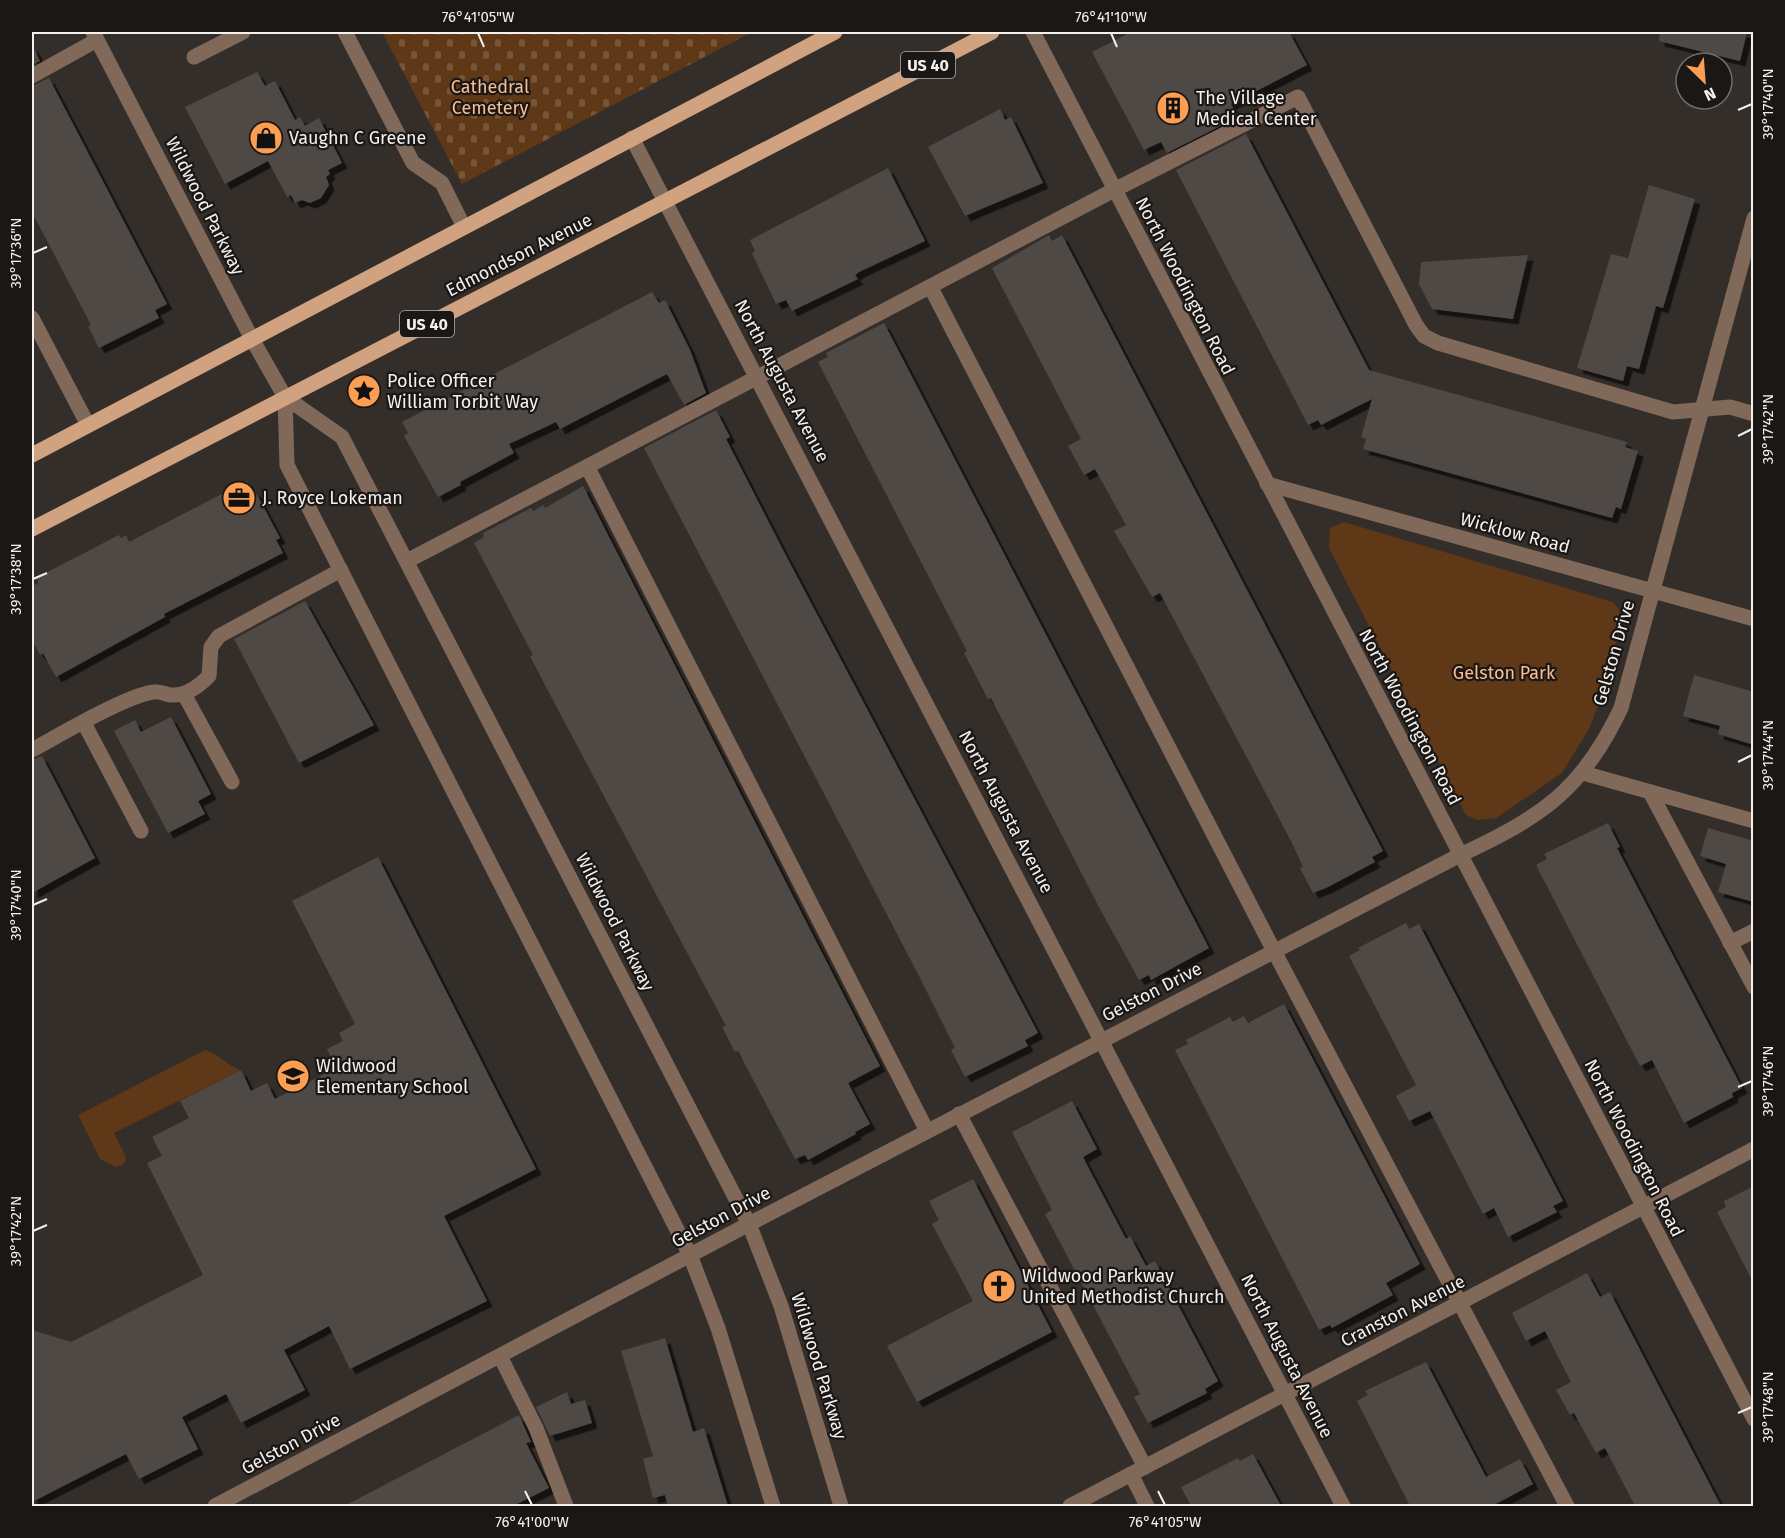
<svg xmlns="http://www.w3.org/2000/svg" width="1785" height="1538" font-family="'Fira Sans',sans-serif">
	<defs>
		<pattern id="cemetery-stones" width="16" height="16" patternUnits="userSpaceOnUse" patternTransform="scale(1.5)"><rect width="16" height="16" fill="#5f3817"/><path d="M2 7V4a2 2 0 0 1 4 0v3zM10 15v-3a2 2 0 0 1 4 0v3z" fill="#775539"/></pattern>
		<filter id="shadow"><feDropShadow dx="5.5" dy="5.5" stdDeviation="0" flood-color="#0009"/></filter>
	</defs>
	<rect width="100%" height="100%" fill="#342e2a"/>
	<!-- cemetery -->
	<path fill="url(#cemetery-stones)" d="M382,32h370l-290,152z"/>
	<!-- green -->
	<g fill="#5f3817">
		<path d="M1344,522l269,80 6,7 2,16 -19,70 -13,34 -27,44 -66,45 -19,2 -11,-5 -137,-267 1,-20z"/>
		<path d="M205,1050c13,3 20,15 36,20l-127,63 12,24 -2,7 -8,3 -16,-8 -22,-44z"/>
	</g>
	<!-- building -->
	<g fill="#4f4944" filter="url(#shadow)">
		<path d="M1131,32h158l18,33 -76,39 7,13 -71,36 -6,-11 -17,8 -52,-98z"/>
		<path d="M1660,32h87l-7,29 -81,-20z"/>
		<path d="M32,45l8,16 -8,4z"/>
		<path d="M257,72l8,14 10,-5 20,39 5,-3 5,9 14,-8 23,45 -14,7 2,4 -4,3 3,8 -8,13 -11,5 -8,-3 -7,3 -4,-8 -4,2 -19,-36 -43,23 -40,-77z"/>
		<path d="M49,78l118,226 -12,6 4,8 -60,30 -11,-22 3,-1 -59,-113v-126z"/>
		<path d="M1000,109l5,11 6,-3 32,66 -78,33 -37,-69z"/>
		<path d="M1246,134l123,236 258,72 -2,5 13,4 -17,58 -5,-2 -4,11 -249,-69 3,-10 -5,-2 11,-38 -51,26 -3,-5 -10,5 -132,-255z"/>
		<path d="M888,168l37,73 -66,31 -4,3 3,4 -66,32 -6,-11 -10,4 -24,-51 3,-2 -5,-11z"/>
		<path d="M1649,185l46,14 -32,109 -7,-2 -17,63 -12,-3 -4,15 -46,-13 34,-114 17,4z"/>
		<path d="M1049,235l3,6 10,-6 321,616 -11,6 3,5 -47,25 -15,6 -13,-25 3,-1 -11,-24 -132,-250 -8,4 -38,-66 12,-6 -31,-56 -11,6 -16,-29 13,-7 -89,-171z"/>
		<path d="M1528,255l-15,64 -81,-10 -13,-25 2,-22z"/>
		<path d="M652,292l7,11 6,-3 25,50 16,43 -22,12 -17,-31 -107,55 -4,-7 -47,22 5,9 -54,29 1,3 -23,12 -34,-61 4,-3 -6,-11z"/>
		<path d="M884,323l325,625 -58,32 -2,-5 -10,5 -39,-71 -109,-211 -3,1 -24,-46 3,-2 -149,-289 10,-5 -2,-4z"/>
		<path d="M716,410l14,27 -4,2 56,109 256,485 -13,7 3,6 -63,31 -14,-27 4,-2 -35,-70 -276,-530z"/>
		<path d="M247,481l5,11 3,-1 25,47 -4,2 7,13 -119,61 1,3 -109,60 -13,-24 -3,2 -8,-15v-54l7,-3 -3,-5 83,-43 2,3 5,-3 3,7z"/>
		<path d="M583,486l297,580 -32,17 22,41 -15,8 1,2 -48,26 -3,-5 -10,4 -57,-108 -3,1 -13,-25 4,-1 -181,-341 -15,-29 3,-1 -59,-112 10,-6 -1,-4 48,-25 2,3 11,-6 1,3z"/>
		<path d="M305,601l69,124 -75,38 -65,-124z"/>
		<path d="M1694,675l60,17v53l-36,-11 2,-8 -37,-10z"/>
		<path d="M171,717l40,77 -13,7 7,13 -37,19 -54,-102 21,-11 6,12z"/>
		<path d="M42,756l53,102 -63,35v-133z"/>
		<path d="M1608,823l12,24 -3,1 125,240 -10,5 1,4 -49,26 -32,-63 -12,6 -104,-201 11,-6 -3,-5z"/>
		<path d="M1708,828l46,13v61l-36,-10 8,-28 -26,-8z"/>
		<path d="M378,857l158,312 -92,47 43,85 -137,68 -21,-43 -45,24 21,40 -64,33 -15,-29 -44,23 16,32 -59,30 -13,-25 -94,48v-172l39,12 132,-67 -56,-112 15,-7 -10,-19 37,-19 -9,-17 61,-31 10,21 16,-8 8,16 61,-31 -9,-19 16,-8 -4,-8 16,-9 -63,-123z"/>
		<path d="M1406,923l3,6 10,-5 144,277 -10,5 4,6 -49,25 -14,-29 -11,6 -53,-103 -21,10 -13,-25 20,-11 -67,-129 11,-6 -2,-2z"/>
		<path d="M1284,1004l136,260 -34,19 7,12 -61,33 -2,-3 -11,5 -144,-280 13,-6 -2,-4 44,-23 3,5 11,-6 4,7z"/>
		<path d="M1072,1101l25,48 -14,8 15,29 28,53 4,-3 16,30 9,-5 63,120 -13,8 2,4 -59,30 -14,-26 6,-3 -95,-180 7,-4 -40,-78z"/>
		<path d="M973,1179l79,153 -135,70 -30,-56 86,-45 -41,-77 7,-4 -10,-19z"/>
		<path d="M1754,1186v98l-37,-72 9,-5 -2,-6z"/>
		<path d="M1587,1273l13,24 10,-5 111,214h-86l-30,-58 -9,5 -22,-40 -4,2 -14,-25 15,-8 -26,-51 -19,10 -14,-28z"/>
		<path d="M665,1338l28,94 11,-4 24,78h-60l-3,-11 -12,3 -10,-39 10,-3 -32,-105z"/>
		<path d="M1426,1362l60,115 34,-18 13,25 -41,22h-82l-53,-105 11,-6 -3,-4z"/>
		<path d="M567,1392l4,12 14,-4 7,23 -42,13 -14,-29z"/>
		<path d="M519,1415l12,27 -5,1 23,45 -36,18h-169z"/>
		<path d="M1253,1454l28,52h-90l-10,-19 57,-29 2,3z"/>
	</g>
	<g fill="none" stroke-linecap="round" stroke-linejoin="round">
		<!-- service -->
		<g stroke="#806959" stroke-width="15">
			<path d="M345,32l68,131 29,20 22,44"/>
			<path d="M194,57l49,-25"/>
			<path d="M32,76l65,-36"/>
			<path d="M931,288l343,663 293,555"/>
			<path d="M32,318l56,107"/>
			<path d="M588,468l339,663"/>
			<path d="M407,561l707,-371 184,-93 118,228 8,11 14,7 235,69 57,-5 24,7"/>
			<path d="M184,694l48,88"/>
			<path d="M84,723l57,108"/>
			<path d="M32,750c26,-14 97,-56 122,-58 7,-1 12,3 18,3 14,1 28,-10 37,-19l2,-29 8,-11 122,-66"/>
			<path d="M1583,773l171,48"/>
			<path d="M1650,792l104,195"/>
			<path d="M1730,943l24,-12"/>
			<path d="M959,1114l186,353"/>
			<path d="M500,1356l36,72 30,78"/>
			<path d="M1131,1474l16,32"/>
		</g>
		<!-- minor -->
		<g stroke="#806959" stroke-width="15">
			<path d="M93,32l159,307"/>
			<path d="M632,138l711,1368"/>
			<path d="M1267,484l487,135"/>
			<path d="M215,1506l534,-282 711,-369c81,-38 122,-64 161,-147l133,-490"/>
			<path d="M1070,1506l684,-357"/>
		</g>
		<!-- tertiary -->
		<g stroke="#806959" stroke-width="15">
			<path d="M1033,32l721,1387"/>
			<path d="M252,339l33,58 57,40 407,787 32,82 60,200"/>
			<path d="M285,397l2,68 403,790 28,73 55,178"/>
		</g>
		<!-- primary -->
		<g stroke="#d0a280" stroke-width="15">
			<path d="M32,455l803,-423"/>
			<path d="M32,529l960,-497"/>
		</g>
	</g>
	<!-- ticks -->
	<path fill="none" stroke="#f4f0ed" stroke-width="2" d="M478,33l6,14M1111,33l6,14M1738,110l14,-6M33,253l14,-6M1738,436l14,-7M33,579l14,-6M1738,762l14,-7M33,905l14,-6M1738,1087l14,-6M33,1231l14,-6M1738,1413l14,-6M525,1491l7,14M1158,1491l7,14"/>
	<!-- icons -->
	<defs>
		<g id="building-disc" transform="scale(1.725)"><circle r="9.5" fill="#fb9e51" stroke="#1a1715"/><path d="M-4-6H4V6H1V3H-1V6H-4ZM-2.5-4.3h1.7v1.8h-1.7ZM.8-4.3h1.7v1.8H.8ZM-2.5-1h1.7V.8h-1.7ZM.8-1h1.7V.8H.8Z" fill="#111"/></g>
		<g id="shop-disc" transform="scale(1.725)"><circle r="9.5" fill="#fb9e51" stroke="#1a1715"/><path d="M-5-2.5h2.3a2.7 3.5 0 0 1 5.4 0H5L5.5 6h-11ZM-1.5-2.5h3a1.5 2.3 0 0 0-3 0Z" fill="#111"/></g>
		<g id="sight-disc" transform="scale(1.725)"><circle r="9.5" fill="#fb9e51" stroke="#1a1715"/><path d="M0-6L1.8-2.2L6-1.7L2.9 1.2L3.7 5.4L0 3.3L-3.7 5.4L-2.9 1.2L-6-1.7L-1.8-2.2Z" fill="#111"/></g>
		<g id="office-disc" transform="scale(1.725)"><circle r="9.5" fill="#fb9e51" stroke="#1a1715"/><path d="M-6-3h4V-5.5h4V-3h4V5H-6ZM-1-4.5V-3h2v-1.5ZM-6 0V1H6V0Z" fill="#111"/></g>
		<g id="school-disc" transform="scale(1.725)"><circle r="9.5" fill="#fb9e51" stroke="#1a1715"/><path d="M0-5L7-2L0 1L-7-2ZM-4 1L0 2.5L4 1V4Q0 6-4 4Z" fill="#111"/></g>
		<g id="church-disc" transform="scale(1.725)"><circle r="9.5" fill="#fb9e51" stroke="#1a1715"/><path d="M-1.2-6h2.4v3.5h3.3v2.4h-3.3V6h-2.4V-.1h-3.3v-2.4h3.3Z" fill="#111"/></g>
	</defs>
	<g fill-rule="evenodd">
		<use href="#building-disc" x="1173" y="108"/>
		<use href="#shop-disc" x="266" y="138"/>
		<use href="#sight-disc" x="364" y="391"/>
		<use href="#office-disc" x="239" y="498"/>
		<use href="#school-disc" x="293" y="1076"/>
		<use href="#church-disc" x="999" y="1286"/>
	</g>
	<g text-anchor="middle" stroke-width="4.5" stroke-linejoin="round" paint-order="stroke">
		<!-- shield labels -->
		<g fill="#1a1715" stroke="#b3afac" stroke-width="1.5">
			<rect x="901" y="52" width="54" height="26" rx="4.5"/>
			<rect x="400" y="311" width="54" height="26" rx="4.5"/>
		</g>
		<g font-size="16" font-weight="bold" fill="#f4f0ed">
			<text x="928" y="71">US 40</text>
			<text x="427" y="330">US 40</text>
		</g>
		<!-- park labels -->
		<g font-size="18" fill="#fabe91" stroke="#1a1715">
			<text x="490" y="93">Cathedral<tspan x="490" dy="21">Cemetery</tspan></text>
			<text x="1504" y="679">Gelston Park</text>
		</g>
		<!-- poi labels -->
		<g font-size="18" fill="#f4f0ed" stroke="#1a1715" text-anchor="start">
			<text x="1196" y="104">The Village<tspan x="1196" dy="21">Medical Center</tspan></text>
			<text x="289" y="144">Vaughn C Greene</text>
			<text x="387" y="387">Police Officer<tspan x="387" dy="21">William Torbit Way</tspan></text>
			<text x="262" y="504">J. Royce Lokeman</text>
			<text x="316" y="1072">Wildwood<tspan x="316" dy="21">Elementary School</tspan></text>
			<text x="1022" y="1282">Wildwood Parkway<tspan x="1022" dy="21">United Methodist Church</tspan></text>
		</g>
		<!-- street labels -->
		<g font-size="18" fill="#f4f0ed" stroke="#1a1715">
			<text transform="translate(205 206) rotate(63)" y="6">Wildwood Parkway</text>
			<text transform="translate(519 255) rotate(-27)" y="6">Edmondson Avenue</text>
			<text transform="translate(1185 286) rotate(63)" y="6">North Woodington Road</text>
			<text transform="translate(782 381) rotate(62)" y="6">North Augusta Avenue</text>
			<text transform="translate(1515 533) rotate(15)" y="6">Wicklow Road</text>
			<text transform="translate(1614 653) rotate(-74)" y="6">Gelston Drive</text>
			<text transform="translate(1410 717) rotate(62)" y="6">North Woodington Road</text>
			<text transform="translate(1006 812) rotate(62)" y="6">North Augusta Avenue</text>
			<text transform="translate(615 922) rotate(63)" y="6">Wildwood Parkway</text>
			<text transform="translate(1152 992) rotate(-27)" y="6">Gelston Drive</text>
			<text transform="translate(1634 1148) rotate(63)" y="6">North Woodington Road</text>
			<text transform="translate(721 1217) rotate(-28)" y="6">Gelston Drive</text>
			<text transform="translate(1403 1311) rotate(-27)" y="6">Cranston Avenue</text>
			<text transform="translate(1287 1356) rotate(63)" y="6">North Augusta Avenue</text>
			<text transform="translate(819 1366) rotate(73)" y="6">Wildwood Parkway</text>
			<text transform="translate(291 1444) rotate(-28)" y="6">Gelston Drive</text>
		</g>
	</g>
	<!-- border -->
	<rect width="1785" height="1538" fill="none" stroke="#1a1715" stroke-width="66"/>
	<!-- north arrow -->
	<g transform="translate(1704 81) rotate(155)"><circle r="28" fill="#1a1715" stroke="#716e6b" stroke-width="1.5"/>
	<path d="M0-4.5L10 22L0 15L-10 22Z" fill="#fb9e51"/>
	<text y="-9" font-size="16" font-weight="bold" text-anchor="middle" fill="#f4f0ed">N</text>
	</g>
	<rect x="33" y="33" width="1719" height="1472" fill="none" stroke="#f4f0ed" stroke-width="2"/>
	<g font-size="15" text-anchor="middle" fill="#f4f0ed">
		<text x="478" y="22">76°41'05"W</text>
		<text x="1111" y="22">76°41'10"W</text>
		<text transform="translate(1768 104) rotate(-90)" y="5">39°17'40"N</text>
		<text transform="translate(16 253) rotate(-90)" y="5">39°17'36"N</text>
		<text transform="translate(1768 429) rotate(-90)" y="5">39°17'42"N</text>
		<text transform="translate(16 579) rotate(-90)" y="5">39°17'38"N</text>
		<text transform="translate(1768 755) rotate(-90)" y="5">39°17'44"N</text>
		<text transform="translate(16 905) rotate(-90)" y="5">39°17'40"N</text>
		<text transform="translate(1768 1081) rotate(-90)" y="5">39°17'46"N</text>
		<text transform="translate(16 1231) rotate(-90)" y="5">39°17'42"N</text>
		<text transform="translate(1768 1407) rotate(-90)" y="5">39°17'48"N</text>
		<text x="532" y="1527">76°41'00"W</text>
		<text x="1165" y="1527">76°41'05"W</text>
	</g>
</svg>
